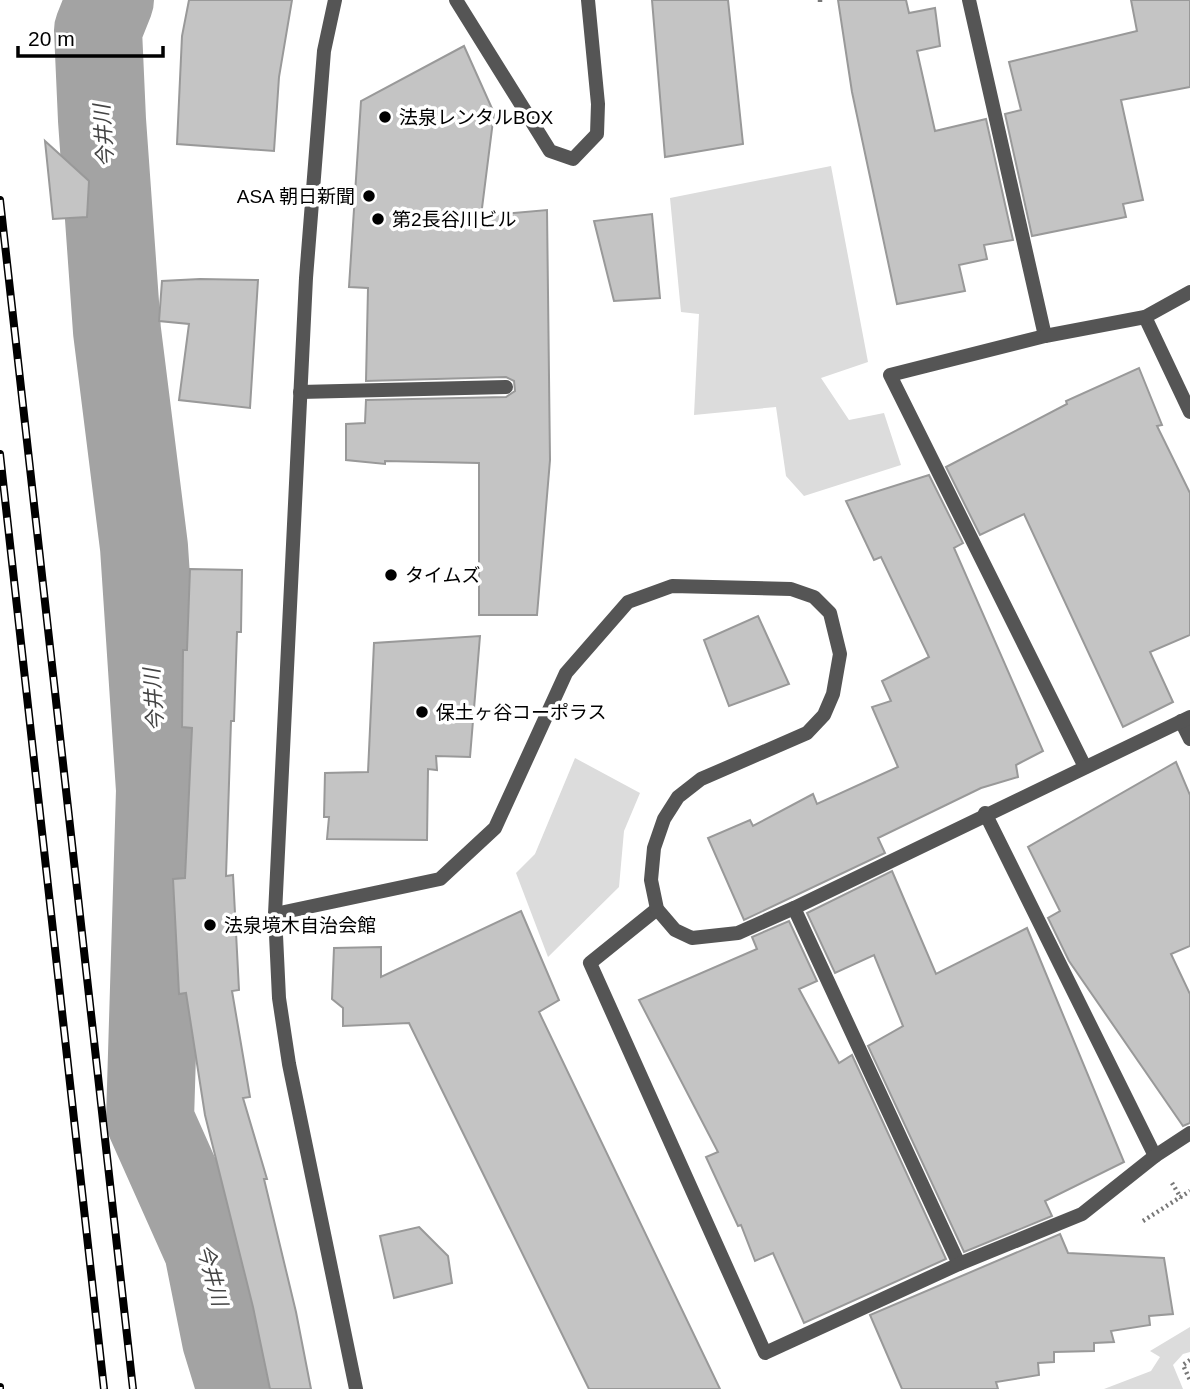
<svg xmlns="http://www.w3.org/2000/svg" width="1190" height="1389" font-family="Arial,'Noto Sans JP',sans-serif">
	<rect width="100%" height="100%" fill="#fff"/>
	<!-- green -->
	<g fill="#dcdcdc">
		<path d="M831,166l37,196 -47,16 28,42 35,-7 17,52 -97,31 -18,-20 -10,-69 -82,8 5,-101 -18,-2 -11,-114z"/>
		<path d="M575,758l65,35 -16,38 -5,56 -71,70 -32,-84 19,-19z"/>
		<path d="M1190,1327v25l-7,2 -10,11 10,24h-79l47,-18 9,-14 -10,-6z"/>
	</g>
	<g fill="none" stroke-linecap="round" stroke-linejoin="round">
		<!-- river -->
		<path stroke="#a3a3a3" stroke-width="88" d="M110,0l-12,30 4,90 15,211 27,216 16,243 -10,330 58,130 18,90 15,49"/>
	</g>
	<!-- building -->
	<g fill="#c4c4c4" stroke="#999" stroke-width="2">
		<path d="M189,0h103l-13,77 -5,74 -97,-7 5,-108z"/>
		<path d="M652,0h76l15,144 -78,13z"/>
		<path d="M838,0h68l3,13 26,-5 5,38 -23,5 18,80 51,-12 27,121 -29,5 3,14 -28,6 6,26 -68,13 -45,-212z"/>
		<path d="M1131,0h59v87l-69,13 22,100 -20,4 3,13 -94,19 -27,-122 16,-4 -12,-48 128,-31z"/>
		<path d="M464,46l30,67 -13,103 66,-6 3,250 -13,155h-58v-152l-94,-2v3l-39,-4v-36l19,-1 1,-23 140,-3 9,-6 -1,-10 -8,-4 -140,4 2,-93 -19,-1 12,-186z"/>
		<path d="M45,141l44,40 -2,36 -34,2z"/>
		<path d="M652,214l8,84 -46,3 -20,-80z"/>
		<path d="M200,279l58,1 -8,128 -71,-8 10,-76 -30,-3 3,-40z"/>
		<path d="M1139,368l23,57 -5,1 33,67v142l-40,17 23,50 -50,25 -99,-213 -44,21 -34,-68 121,-63 -1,-3z"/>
		<path d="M929,475l34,68 -9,5 89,203 -27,14 2,12 -37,11 -103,50 7,15 -141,67 -36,-82 42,-18 3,6 60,-32 4,10 81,-37 -26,-60 19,-6 -9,-20 47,-24 -48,-100 -7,3 -28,-59z"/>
		<path d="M190,569l52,1 -1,62h-4l-3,89h-3l-5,155 7,-1 6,115 -7,1 18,106 -7,1 24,81h-3l32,133 15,77h-41l-17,-82 -48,-192 -19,-122 -7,1 -6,-115 12,-1 7,-150 -10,-1 1,-77h4z"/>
		<path d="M758,616l31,68 -60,22 -25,-66z"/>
		<path d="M480,636l-10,121 -34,-1 1,14 -9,-1 -1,71 -100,-1 2,-22h-5l1,-44 43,-1 6,-129z"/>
		<path d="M1176,762l14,33v151l-19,8 19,40v129l-7,3 -114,-165 -21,-43 12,-7 -32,-64z"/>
		<path d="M892,871l44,103 91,-46 97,234 -79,39 7,15 -88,36 -96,-206 35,-20 -29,-71 -39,18 -28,-60z"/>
		<path d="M521,911l38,89 -20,12 181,377h-131l-180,-366 -66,3v-18l-11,-9 2,-51 47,-1v30z"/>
		<path d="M789,921l28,60 -18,8 40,74 13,-8 94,204 -142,64 -31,-70 -18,8 -14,-36 -3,1 -32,-69 12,-5 -79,-152 118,-51 -5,-12z"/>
		<path d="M419,1227l29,29 4,27 -58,15 -14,-62z"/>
		<path d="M1060,1234l8,19 96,5 9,56 -24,2 1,9 -39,6 3,11 -20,1v8l-40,1v10l-16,1 1,12 -43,7 2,7h-96l-32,-74z"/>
	</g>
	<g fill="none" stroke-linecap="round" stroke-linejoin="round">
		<!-- path -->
		<g stroke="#777" stroke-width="4.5" stroke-dasharray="2 3.5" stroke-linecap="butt">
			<path d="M820,0v4"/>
			<path d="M1172,1183l9,15"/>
			<path d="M1143,1221l47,-30"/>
			<path d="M1190,1360l-7,5 7,15"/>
		</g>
		<!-- service -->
		<path stroke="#555" stroke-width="14" d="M969,0l76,336"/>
		<!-- minor -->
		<g stroke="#555" stroke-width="14">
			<path d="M456,0l94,151 23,8 24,-25 1,-30 -10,-104"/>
			<path d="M1145,317l45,95"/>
			<path d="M300,392l206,-5"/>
			<path d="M1181,721l9,18"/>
			<path d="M1085,767l-195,-392 155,-39 100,-19 45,-25"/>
			<path d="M985,813l170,343"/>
			<path d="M794,908l165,356"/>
			<path d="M657,909l-67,54 175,390 194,-89 123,-50 73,-58 35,-23"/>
			<path d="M275,914l165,-35 55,-51 71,-155 62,-71 44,-16 119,3 23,8 16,16 10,41 -7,40 -9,21 -17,18 -106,46 -23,18 -14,22 -10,29 -3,32 6,29 18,21 17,8 46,-5 56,-25 396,-191"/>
		</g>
		<!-- tertiary -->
		<path stroke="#555" stroke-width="14" d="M335,0l-11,51 -18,227 -31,636 4,84 10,66 67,325"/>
		<!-- rail casing -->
		<g stroke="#000" stroke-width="8">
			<g id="rail">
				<path d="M0,200l133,1189"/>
				<path d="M0,454l104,935"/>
				<path d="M0,1387v2"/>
			</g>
		</g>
		<!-- rail -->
		<use href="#rail" stroke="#fff" stroke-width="5" stroke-dasharray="16" stroke-linecap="butt"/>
	</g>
	<!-- markers -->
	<g fill="#000" stroke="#fff" stroke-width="2.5">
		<circle cx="385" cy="117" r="7"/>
		<circle cx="369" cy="196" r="7"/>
		<circle cx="378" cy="219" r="7"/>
		<circle cx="391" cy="575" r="7"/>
		<circle cx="422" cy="712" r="7"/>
		<circle cx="210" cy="925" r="7"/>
	</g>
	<g text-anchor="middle" stroke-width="7" stroke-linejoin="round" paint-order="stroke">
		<!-- poi labels -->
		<g font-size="19" fill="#000" stroke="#fff" text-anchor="start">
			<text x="399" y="124">法泉レンタルBOX</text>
			<text x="355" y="203" text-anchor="end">ASA 朝日新聞</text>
			<text x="392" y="226">第2長谷川ビル</text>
			<text x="405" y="582">タイムズ</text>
			<text x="436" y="719">保土ヶ谷コーポラス</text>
			<text x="224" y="932">法泉境木自治会館</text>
		</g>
		<!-- water labels -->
		<g font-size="21" font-style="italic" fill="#444" stroke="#fff">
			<text transform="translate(104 136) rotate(-94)" y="7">今井川</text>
			<text transform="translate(154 700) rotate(-94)" y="7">今井川</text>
			<text transform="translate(212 1275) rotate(75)" y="7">今井川</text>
		</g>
	</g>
	<!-- scale -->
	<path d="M18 46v10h145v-10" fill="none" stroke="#000000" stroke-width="3.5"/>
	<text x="28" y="46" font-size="21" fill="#000000" stroke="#ffffff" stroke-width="5" paint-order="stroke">20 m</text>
</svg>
